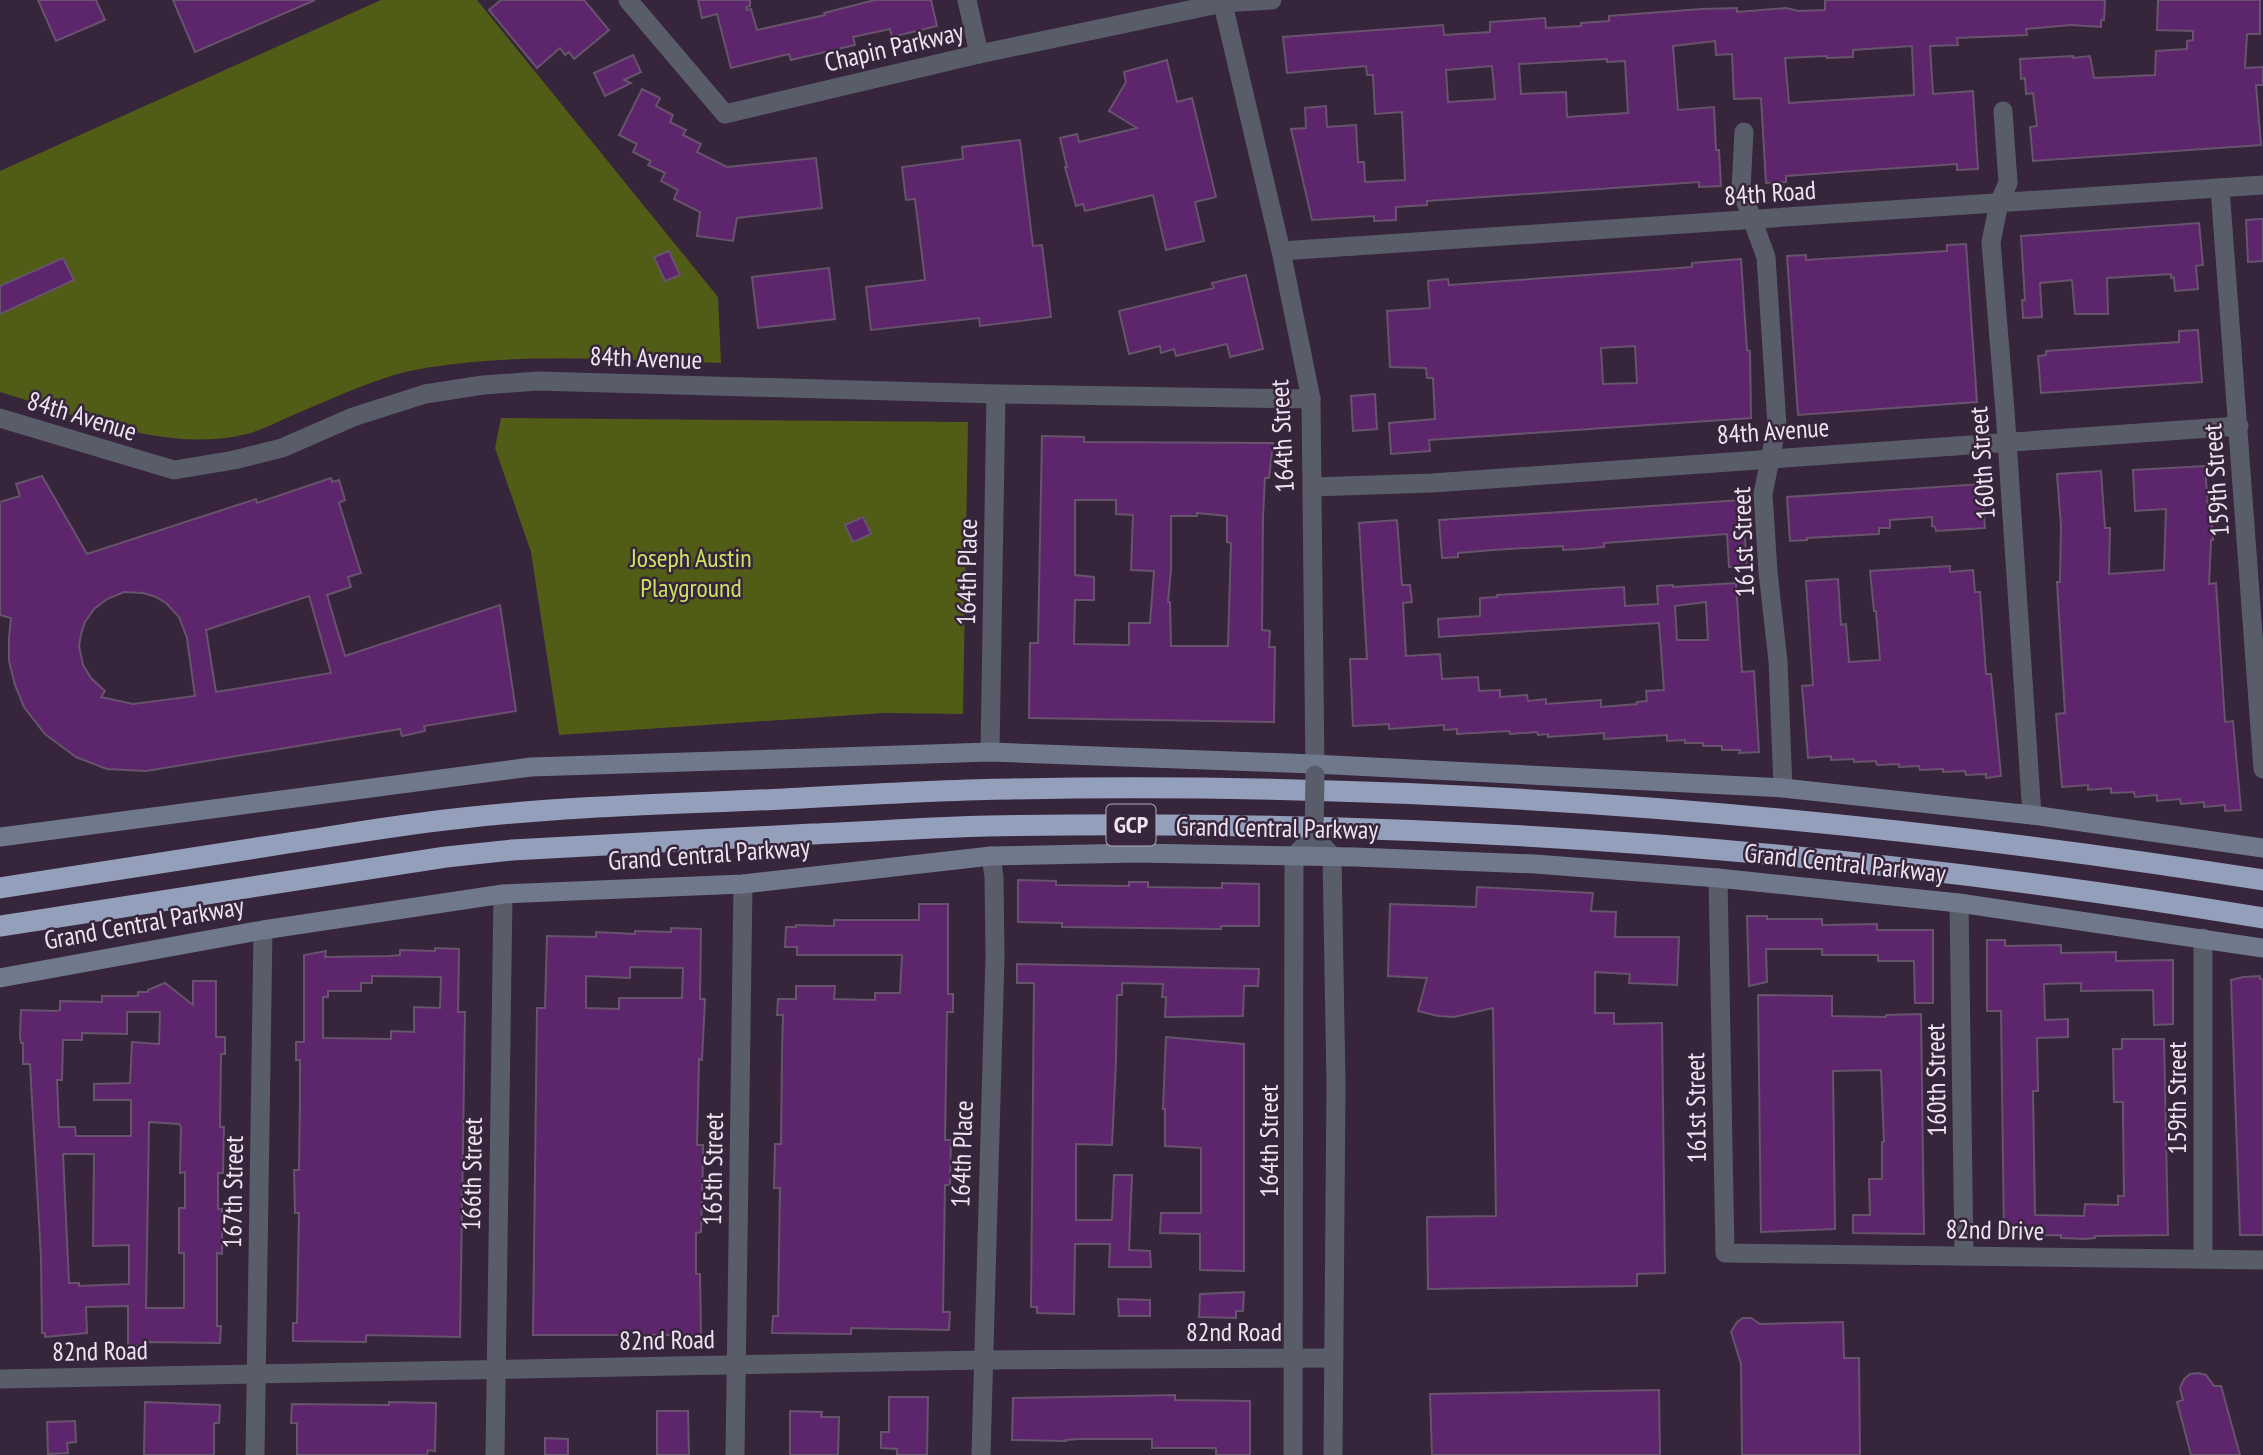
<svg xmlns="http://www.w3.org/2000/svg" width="2263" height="1455" font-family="'PT Sans Narrow',sans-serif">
	<rect width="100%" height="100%" fill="#36253b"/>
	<!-- green -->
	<g fill="#515c16">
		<path d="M381,0h96l241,297 3,66c-99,-3 -198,-11 -296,5 -47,8 -90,30 -134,48 -14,6 -29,14 -44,18 -79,20 -172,-19 -247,-42v-221z"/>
		<path d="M501,418l467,4 -5,292 -80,-1 -324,22 -28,-183 -36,-104z"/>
	</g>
	<!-- building -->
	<g fill="#5d256b" stroke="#67536c" stroke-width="2" fill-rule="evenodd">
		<path d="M38,0h58l9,20 -49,21z"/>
		<path d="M173,0h142l-120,52z"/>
		<path d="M501,0h83l25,30 -35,29 -5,-7 -4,3 -5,-7 -23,20 -48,-58z"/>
		<path d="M698,0h52v6l-4,1 1,3 4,-1 6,21 68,-15 -1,-2 51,-13h56l6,26 -45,11 -2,-8 -37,8 2,8 -64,15 -2,-6 -58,14 -14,-54 -15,4z"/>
		<path d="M1825,0h280l-1,20h-3v7l-30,-2 -45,4 1,6 -70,3 1,7 -28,1 3,48 40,-3 5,78 -21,1v-6l-103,7 -68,5v6l-20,1 -5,-85 -27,1 -2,-45 -16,1 -1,-14 -42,5 5,64 36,-3 2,43h3l2,36 -22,1v-5l-272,19v4l-31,2v13l-22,1v-5l-62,4 -21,-91 15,-1 -1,-20 21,-2 1,21 29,-2 2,37h6l1,20 40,-2 -3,-68 -27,2 -2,-39h-6l-1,-9 -79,7 -4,-36 160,-12 1,10 46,-3v-10l55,-4 1,10 35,-2v-3l28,-2v-5l93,-7 35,-1v4l49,-4 13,3 26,-1zM1912,46l2,49 -125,8 -4,-45 42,-2v2l26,-1v-7zM1607,59v3l18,-1 3,52 -61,4 -1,-25 -45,2 -2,-30zM1492,66l3,33 -47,3 -2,-32z"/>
		<path d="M2158,0h102v34h-13l-2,34 18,-1v18h-7l5,60 -228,16 -3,-34 7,-1 -4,-33 -7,1 -1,-16 -4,1 -1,-20 53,-3v2l17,-2 4,22 61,-3 1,-24 31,-2v-8l6,-1v-9l-36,-1z"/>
		<path d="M633,55l8,17 -17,8 7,3 -26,13 -11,-23z"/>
		<path d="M1167,60l10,42 15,-4 24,99 -21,5 9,39 -38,9 -13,-55 -68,16 -2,-7 -7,2 -11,-39h2l-7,-29 17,-4 2,8 58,-14 -28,-17 17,-29 -2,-10z"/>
		<path d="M642,89l18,9 -4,8 17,9 -3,7 16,8 -3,5 18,9 -4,8 30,15 89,-9 6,50 -85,10 -4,23 -36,-5 3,-24 -26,-13 4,-9 -17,-9 4,-8 -17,-8 3,-4 -18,-9 4,-8 -18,-9z"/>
		<path d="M1020,140l13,106 9,-1 9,72 -71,9 -1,-8 -108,12 -5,-43 59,-7 -10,-81 -9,1 -4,-33 61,-8 -1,-12z"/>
		<path d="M2261,219h2v42l-15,1 -2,-42z"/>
		<path d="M2199,223l4,42 -7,1 2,23 -23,2 -1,-14 -3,1v-4l-64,4 1,36h-33l-3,-34 -32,3 2,34 -19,1 -1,-18h3l-4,-64z"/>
		<path d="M1966,244l11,158 -179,13 -11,-159 19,-1v5l125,-8 16,-1v-6z"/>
		<path d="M669,251l11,24 -15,6 -11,-24z"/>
		<path d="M63,258l11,22 -74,34v-28z"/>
		<path d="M1741,259l6,91 3,1 1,67 -322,22 1,11 -39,3 -2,-31 46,-4 -2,-41h-6l-1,-10 -36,-1 -3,-56 43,-3 -2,-27 20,-2 1,6 165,-12 78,-6v-4zM1635,346l2,37 -34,1 -2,-36z"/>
		<path d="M829,268l6,51 -77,9 -6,-51z"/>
		<path d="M1246,275l17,74 -33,8 -3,-13 -51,12 -2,-7 -13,4 -1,-7 -31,8 -10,-43 95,-23 -2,-5z"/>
		<path d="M2198,330l4,52 -161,11 -3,-37 8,-1v-4l133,-9v-11z"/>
		<path d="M1375,394l2,35 -24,2 -2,-35z"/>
		<path d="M1042,436l42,1v5l189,1 -4,35h-4l-2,39 -1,113 8,1 -1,16h6l-1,75 -245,-4 1,-75h8zM1075,500h41v14l17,1 -2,55 23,1 -4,52h-21v22l-55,-1 1,-44h19v-23l-19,-2zM1197,513l30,3v26l4,1 -3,103h-57l-1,-44h-2l3,-32v-54h26z"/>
		<path d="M2205,466l3,42 3,-1 2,33h-2l-2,44 7,-1 9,139 8,-1 8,89 -16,1v-6l-21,2v-5l-23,2 -1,-5 -23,2v-6l-22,2 -1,-5 -23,1v-5l-23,2v-5l-26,2 -6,-73 9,-1 -8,-131h3l1,-56 -4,-52 44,-3 4,57h5l-1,46 55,-4 2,-61 -31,2 -2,-41z"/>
		<path d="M42,476l45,78 169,-55 1,4 74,-25 1,4 7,-2 6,20 -6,3 22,70 -13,4 3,10 -24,8 18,61 155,-51 16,106 -92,15 1,5 -23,5 -2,-7 -254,42 -39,-2 -31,-12 -31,-23 -21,-27 -9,-22 -6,-24v-24l2,-19 -11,-3v-113l20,-6 -4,-12zM124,592l19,1 13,4 10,6 13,14 8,21 8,58 -62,8 -32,-7 4,-6 -14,-13 -8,-13 -4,-19 2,-12 4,-12 9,-13 13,-10zM309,596l22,77 -115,19 -10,-62z"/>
		<path d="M1982,484l3,44 -49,3 -1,-4 -3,-1v-9l-42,3v8h-11v6l-72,4v2l-17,1 -3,-44z"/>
		<path d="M1742,500l5,66 -18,1 -2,-33 -123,9v4l-24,2 -17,1v-4l-70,4 -35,3v4l-16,1 -3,-38z"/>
		<path d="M863,517l8,17 -18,8 -8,-17z"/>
		<path d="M1397,520l5,65h8l2,17 -9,1 3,53 34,-2 2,25 36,-2 1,14 21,-1v7l27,-2 1,6 18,-2v5l55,-4v7l36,-3v-2l10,-1 -1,-10 18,-1 -5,-67 -220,14 -1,-18 42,-3v-18l17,-1v-2l127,-8 1,19 33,-2 -1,-18 16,-1v2l63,-4 6,89 12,-1 5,81 -20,1 1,-3h-18v-4h-19v-3h-18v-3l-18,1v-6l-63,4v-6l-56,4v-3l-10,1 -1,-3 -27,2 -1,-3 -52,3v-5l-13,1v-5l-55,4v-5l-36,2 -3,-67h17l-8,-136zM1706,602l2,38h-31l-2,-34z"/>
		<path d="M1950,566v6l23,-2 2,22h5l6,82h5l10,102 -15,2v-4l-20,1 -1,-4 -22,1v-3l-23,1 -1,-4 -20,1v-3l-22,1 -1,-4 -22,1v-3l-23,1v-4l-23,2 -6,-72 11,-1 -7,-104 32,-2 3,46 5,-1 3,38 31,-2 -4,-49h-2l-4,-40z"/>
		<path d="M1018,880l38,1v4l73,1v-4h19v5l74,1v-5l37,1v42h-38v3l-159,-2v-4l-44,-1z"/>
		<path d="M1477,887l116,6 -2,18 25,1 -1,25h64l-2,48 -48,-2 1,-9 -35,-2v41h19v11l48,-1 3,250 -28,1v12l-209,3 -1,-72 69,-1 -3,-208 -39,9 -16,-1 -20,-5 9,-33 -39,-2 2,-72 86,3z"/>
		<path d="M919,904h29v90h5v18h-6l-2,128h6l-1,45h-5l-2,127h7l-1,18 -98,-2v6l-79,-1 1,-17h5l2,-128h-6l1,-44h6l1,-92 1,-37h-6l1,-16h18v-13h39l-1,13 41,1v-7h25l2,-38h-105v-8h-12l1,-20h10v-2l38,1v-6h85z"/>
		<path d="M1747,916h20v3h55v6l55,-1v6h56v73h-18l-1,-42h-36v-6h-56v-6h-56l1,33 -18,4z"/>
		<path d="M671,928l30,1 -1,70h5l-3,61 -3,-1 -2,86h6v17l-2,70 -5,1v41h4l1,61h-168l4,-327h8l2,-72 49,1v-5l39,2v-3l36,1zM630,967l53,1 -1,30h-63v11l-33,-1v-32l44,2z"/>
		<path d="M1987,940h18v6l56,-1v8l55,-1v9l57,-1v64l-19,1 -1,-35 -72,1v-8l-37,1 1,36 23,-1v18l-31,1 1,53h-5l2,124 49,1 1,-12 33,1v-9h6l-1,-77v-17h-9l-1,-53h9v-10h42l4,196 -73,1v2l-10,1 -24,-1v-3l-57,1 -3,-225h-14z"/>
		<path d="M435,948l24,1 -1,63h7l-5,325 -94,-2v7l-73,-1v-18h4l2,-110h-4l-1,-43h5l1,-73v-37h-4v-18h8v-87l22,-4 -1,6 64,-1 11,-1v-5l35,1zM372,976l69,1 -1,31 -26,-1v25l-23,-1v8l-68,-1v-41h5v-6h33v-8h11z"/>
		<path d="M1017,964l242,5 -1,17h-14l-1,30 -78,1 1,-20h-4l1,-13 -41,-1v12h-5l-1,66 -4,84 -36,-1v76h36l2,-45h18l-3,75 21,1 1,16h-42l1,-23h-35l-1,70 -37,-1v-6h-6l3,-324h-17z"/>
		<path d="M2260,976v3h3v256h-23l-9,-255 12,-3z"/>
		<path d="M193,981h23v56h9v17h-4l-1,73h4l-1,46h-5v36h4v45l-5,-1v73h4l-1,17 -74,-1v4h-18v-40l-42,1 1,26 -42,4v-4h-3l-1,-75 -11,-194h-7v-21h-2l-1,-7 1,-26 36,1 3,-1v-9l42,1v-6h36v-4h10v-2l17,-7 28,22zM127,1012h33l-1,32 -27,-2 -2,41 -36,1v16h37v36h-55l-1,-9h-16l-2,-47h5l1,-40h19v-7l45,1zM149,1122l30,2 2,3 -1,46 5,-1v36h-6v45h5v55h-38zM63,1154h31l-1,92 36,-1v39l-50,2v-3h-10z"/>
		<path d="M1758,995l74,1v20l54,1v-2l35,-1 3,220 -71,-1v-18h17l-1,-36h13v-37h2l-3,-72 -48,1 2,158 -74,3z"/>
		<path d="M1166,1037l78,7v227l-44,-1v-36l-40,-1 1,-20h40v-65l-36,-2v-37h-2z"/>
		<path d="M1244,1292l-1,19h-7v7l-37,-1 1,-23z"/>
		<path d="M1118,1299l32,1v16h-31z"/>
		<path d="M1743,1318h8l9,6 83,-2 1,36h15l1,97h-118l-1,-91 -10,-32 6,-10z"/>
		<path d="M2198,1373l8,2 8,11h7l19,69h-49l-14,-53 6,-2 -3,-12 4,-9 6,-5z"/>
		<path d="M1659,1390l1,65h-228l-2,-61z"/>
		<path d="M1175,1395v5l75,1v54h-34v-7h-64v-9h-73l-13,1v1l-54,-1 1,-42z"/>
		<path d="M889,1397h39l-1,58h-30v-6l-16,-1v-16h8z"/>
		<path d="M145,1402l75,3 -1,18h-5v32h-70z"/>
		<path d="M389,1402l47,1 -1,48 -7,-1 -1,5h-130v-32h-6l1,-19 97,1z"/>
		<path d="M657,1411h31l1,44h-32z"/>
		<path d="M790,1411l32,1 -1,5h18l-1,38h-48z"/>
		<path d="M75,1421l1,21 -9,1 1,10 -20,1 -1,-32z"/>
		<path d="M545,1438l23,1v16h-23z"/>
	</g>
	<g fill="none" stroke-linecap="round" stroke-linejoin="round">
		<!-- minor -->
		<g stroke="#585d69" stroke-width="19">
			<path d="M628,0l97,114 254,-60 244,-51 49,-3"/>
			<path d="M967,0l12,54"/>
			<path d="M2003,111l5,72 -9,20 -8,39 14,169 27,404"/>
			<path d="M1744,132l-3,57 25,68 11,168 -14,69 5,78 10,89 5,127"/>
			<path d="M2220,188l43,581"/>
			<path d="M1281,251l982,-66"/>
			<path d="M0,418l174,52 60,-10 48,-12 71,-31 72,-23 58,-9 55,-4 458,13 315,5"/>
			<path d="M1312,487l120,-4 807,-57"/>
			<path d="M990,752l6,-358"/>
			<path d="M1718,878l7,375 538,7"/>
			<path d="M1959,903l5,353"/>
			<path d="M2203,1259v-321"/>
			<path d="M0,1379l982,-19 352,-2"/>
			<path d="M255,1455l8,-525"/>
			<path d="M495,1455l8,-561"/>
			<path d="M735,1455l8,-571"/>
			<path d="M981,1455l14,-499 -1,-79 -3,-21"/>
		</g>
		<!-- tertiary -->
		<g stroke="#585d69" stroke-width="19">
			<path d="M1222,0l59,251 30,148 4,376"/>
			<path d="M1293,1455l1,-599 20,-20 18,20 4,228 -3,371"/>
		</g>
		<!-- secondary -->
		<g stroke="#70788b" stroke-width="19">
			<path d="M0,837l531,-70 459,-15 324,12 469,24 249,27 231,33"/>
			<path d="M0,978l263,-48 240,-36 240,-10 248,-28 146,-3 218,4 180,7 183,14 241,25 304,45"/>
		</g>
		<!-- motorway -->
		<g stroke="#949fbc" stroke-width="21">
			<path d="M0,888c94,-14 188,-29 282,-44 60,-9 121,-20 181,-26 106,-12 213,-14 320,-19 76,-4 152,-9 228,-10 418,-8 839,26 1252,91"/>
			<path d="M0,926l446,-69 66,-7c100,-6 200,-11 300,-16 58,-2 117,-7 176,-8 426,-8 855,22 1275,92"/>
		</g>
		<!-- tertiary-bridge -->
		<path stroke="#585d69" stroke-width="19" d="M1314,836l1,-61"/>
	</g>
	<g text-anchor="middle" stroke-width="5" stroke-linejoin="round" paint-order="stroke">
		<!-- shield labels -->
		<rect fill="#36253b" stroke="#b7aaba" stroke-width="2" x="1106.5" y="804.5" width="49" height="41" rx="5"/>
		<g font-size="24" font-weight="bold" fill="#eee3f1">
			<text x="1131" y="833">GCP</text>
		</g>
		<!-- street labels -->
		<g font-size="26" fill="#eee3f1" stroke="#36253b">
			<text transform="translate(894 47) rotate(-13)" y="9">Chapin Parkway</text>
			<text transform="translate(1770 193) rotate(-4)" y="9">84th Road</text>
			<text transform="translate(646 358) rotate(2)" y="9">84th Avenue</text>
			<text transform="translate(82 416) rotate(17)" y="9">84th Avenue</text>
			<text transform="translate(1773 431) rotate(-4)" y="9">84th Avenue</text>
			<text transform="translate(1282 436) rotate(-93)" y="9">164th Street</text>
			<text transform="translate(1982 463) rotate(-94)" y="9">160th Street</text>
			<text transform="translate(2216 480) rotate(-94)" y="9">159th Street</text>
			<text transform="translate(1743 542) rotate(-92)" y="9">161st Street</text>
			<text transform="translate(967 572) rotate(-89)" y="9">164th Place</text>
			<text transform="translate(1277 828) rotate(1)" y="9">Grand Central Parkway</text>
			<text transform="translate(709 854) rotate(-4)" y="9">Grand Central Parkway</text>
			<text transform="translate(1845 863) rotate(6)" y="9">Grand Central Parkway</text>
			<text transform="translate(144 923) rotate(-10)" y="9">Grand Central Parkway</text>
			<text transform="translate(1936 1080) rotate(-91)" y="9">160th Street</text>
			<text transform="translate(2177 1098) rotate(-90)" y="9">159th Street</text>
			<text transform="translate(1696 1108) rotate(-91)" y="9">161st Street</text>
			<text transform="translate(1269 1141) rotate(-90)" y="9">164th Street</text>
			<text transform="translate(962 1154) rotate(-88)" y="9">164th Place</text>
			<text transform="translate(713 1169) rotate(-89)" y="9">165th Street</text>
			<text transform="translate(472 1174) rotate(-89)" y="9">166th Street</text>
			<text transform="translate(233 1192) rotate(-89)" y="9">167th Street</text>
			<text transform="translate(1995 1230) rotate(1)" y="9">82nd Drive</text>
			<text x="1234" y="1341">82nd Road</text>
			<text transform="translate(667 1340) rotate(-1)" y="9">82nd Road</text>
			<text transform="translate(100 1351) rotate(-1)" y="9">82nd Road</text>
		</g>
		<!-- park labels -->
		<g font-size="26" fill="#cbe260" stroke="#36253b">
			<text x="691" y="567">Joseph Austin<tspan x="691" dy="30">Playground</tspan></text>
		</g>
	</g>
</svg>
